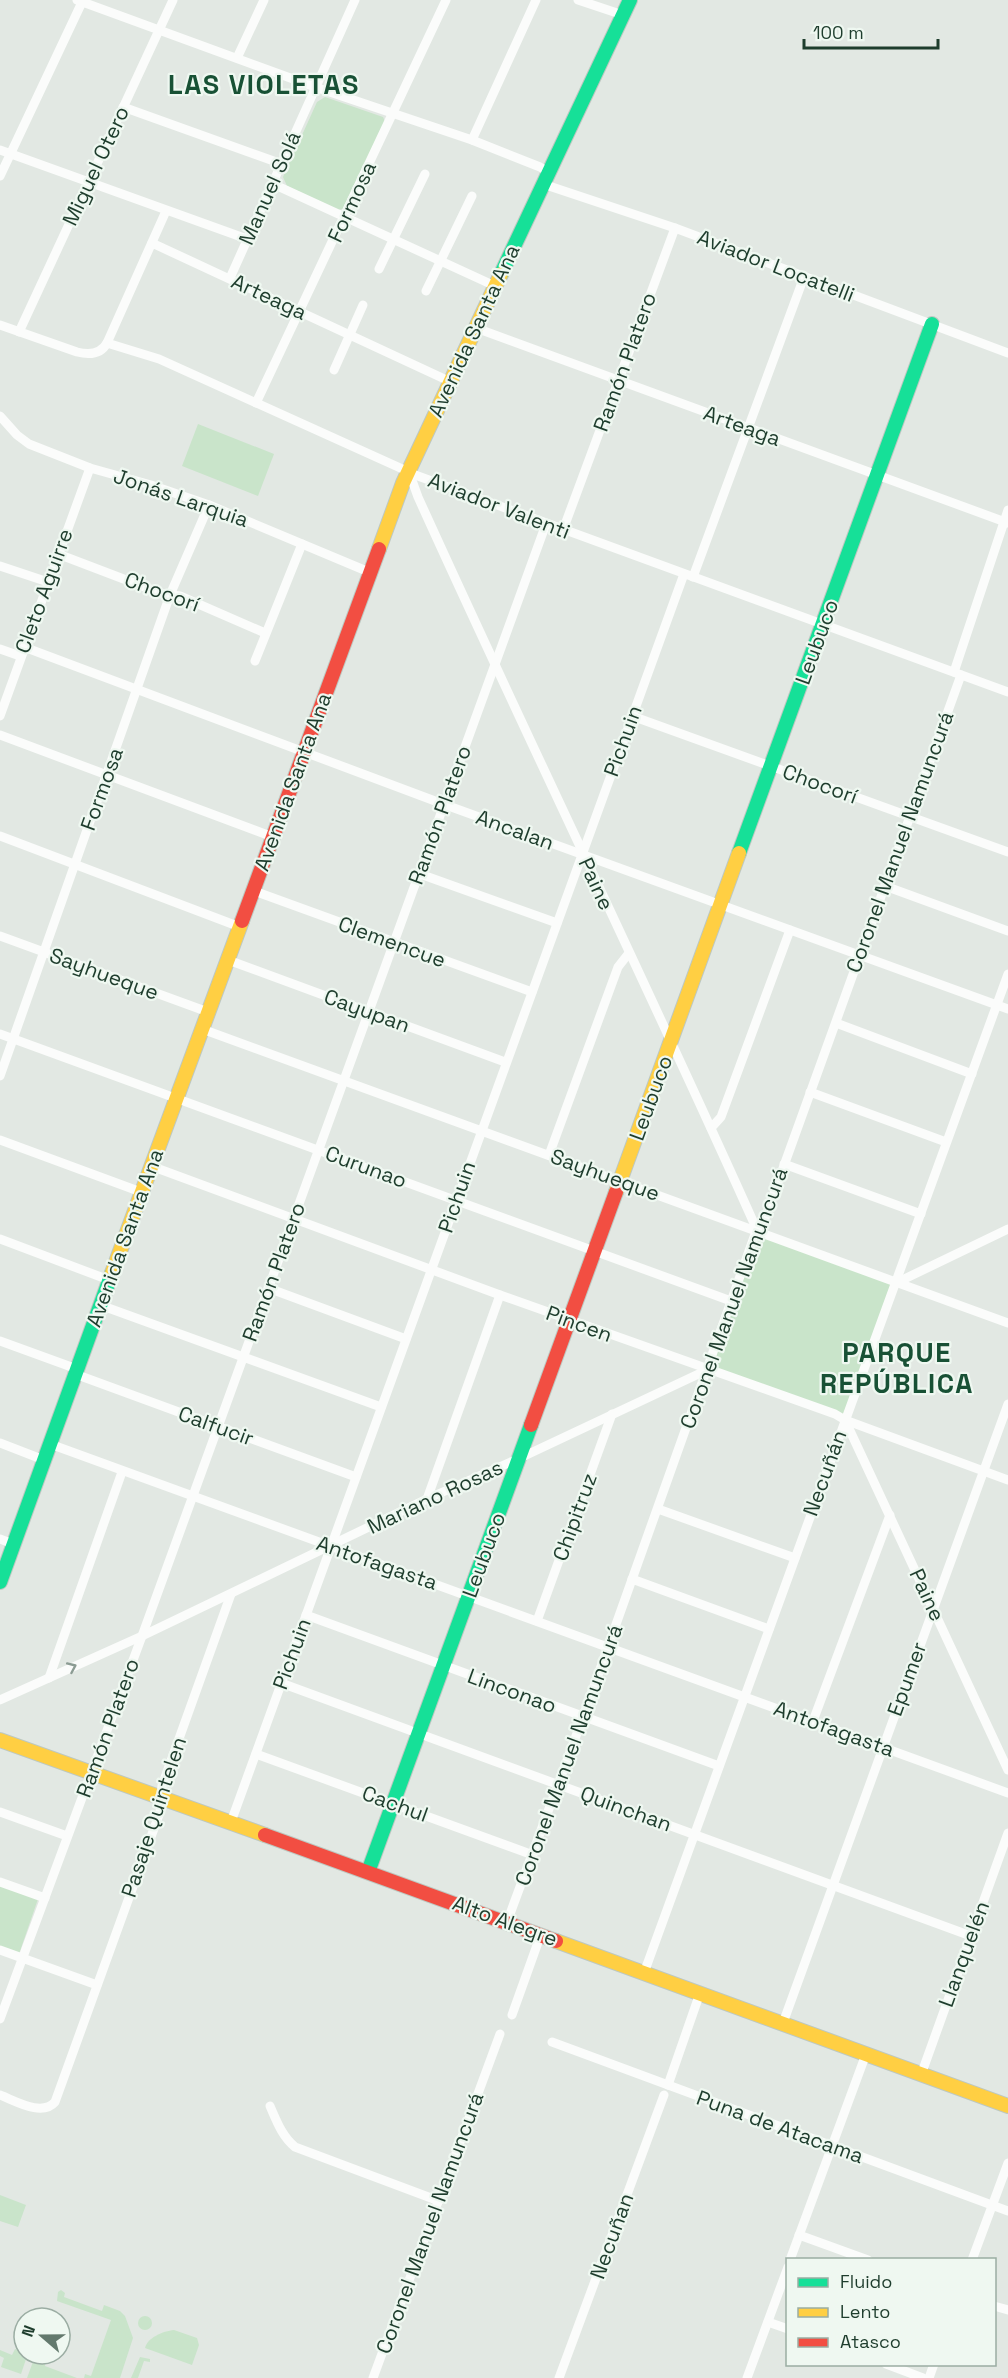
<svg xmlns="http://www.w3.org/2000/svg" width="1008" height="2378" font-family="'Space Grotesk',sans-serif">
	<rect width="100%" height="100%" fill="#e2e8e3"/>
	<!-- green -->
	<g fill="#c9e4ca">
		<path d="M325,97l58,20 3,7 -40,84 -8,2 -51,-24 -4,-9 34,-75z"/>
		<path d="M198,424l76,30 -16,42 -76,-30z"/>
		<path d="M757,1230l139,53 -51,137 -138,-50z"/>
		<path d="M0,1885l38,14 -19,55 -19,-7z"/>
		<path d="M0,2195l26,10 -8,22 -18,-6z"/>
		<path d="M61,2290l4,3 -1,4 38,14 2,-6 16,6 5,5 8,22 -13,40h-36l1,-4 6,2 20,-56 -54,-19 1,-9z"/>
		<circle cx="145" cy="2323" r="7"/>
		<path d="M174,2330l23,8 2,7 -7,20 -47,-17c2,-10 18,-17 29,-18z"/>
		<path d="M15,2349l9,3 3,4 -6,18 -20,-7 3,-9 -4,-2v-6l12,5z"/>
		<path d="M37,2357l9,3 -1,6 32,12h-50l7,-19z"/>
		<path d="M140,2357l10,2v3l-6,-1 -6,17h-7z"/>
	</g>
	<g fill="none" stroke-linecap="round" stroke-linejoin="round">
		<!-- fast casing -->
		<g stroke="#bdc8c1" stroke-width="16">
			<g id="fast">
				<path d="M501,274l129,-274"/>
				<path d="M739,853l193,-529"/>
				<path d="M0,1582l112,-309"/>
				<path d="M368,1872l163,-447"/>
			</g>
		</g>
		<!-- slow casing -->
		<g stroke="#bdc8c1" stroke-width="16">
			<g id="slow">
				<path d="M379,549l24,-66 98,-209"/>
				<path d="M616,1192l123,-339"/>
				<path d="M112,1273l130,-352"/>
				<path d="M0,1740l265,95"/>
				<path d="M556,1941l452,165"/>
			</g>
		</g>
		<!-- jam casing -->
		<g stroke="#bdc8c1" stroke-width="16">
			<g id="jam">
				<path d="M242,921l137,-372"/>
				<path d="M531,1425l85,-233"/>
				<path d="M265,1835l291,106"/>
			</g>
		</g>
		<!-- street -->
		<g stroke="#fbfcfb" stroke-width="9">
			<path d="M77,0l238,87 157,53 68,27 8,5"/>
			<path d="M578,0l45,15"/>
			<path d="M237,58l27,-58"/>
			<path d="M123,107l159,57"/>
			<path d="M472,140l64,-140"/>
			<path d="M0,150l247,89"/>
			<path d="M0,176l83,-176"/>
			<path d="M273,184l222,102"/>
			<path d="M543,184l132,44 333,125"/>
			<path d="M152,243l299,139"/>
			<path d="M379,269l46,-95"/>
			<path d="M230,278l125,-278"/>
			<path d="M426,291l46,-95"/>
			<path d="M0,325l77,27c12,3 24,2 30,-9l59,-132"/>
			<path d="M476,328l532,195"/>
			<path d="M19,332l154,-332"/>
			<path d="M107,343l52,16 259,117 590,216"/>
			<path d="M334,370l29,-65"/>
			<path d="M256,403l190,-403"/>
			<path d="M0,416l17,19 12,9 61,24 61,17 58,20 160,67"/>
			<path d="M409,472l9,25c111,245 229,487 339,733"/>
			<path d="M563,530l112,-302"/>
			<path d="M58,554l105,40 17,2 85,37"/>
			<path d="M0,566l48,16"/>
			<path d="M693,577l111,-300"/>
			<path d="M24,647l419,157 565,205"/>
			<path d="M0,649l20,7"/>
			<path d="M255,661l47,-117"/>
			<path d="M954,672l54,-162"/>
			<path d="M0,716l90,-248"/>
			<path d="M632,716l376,136"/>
			<path d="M0,735l273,102"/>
			<path d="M0,836l240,91"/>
			<path d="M420,874l137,49"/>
			<path d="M885,886l123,45"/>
			<path d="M254,891l278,101"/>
			<path d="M0,936l208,76"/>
			<path d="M228,960l277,102"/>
			<path d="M836,1023l136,51"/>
			<path d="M202,1029l806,294"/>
			<path d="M0,1034l731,267"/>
			<path d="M0,1076l170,-481 39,-90"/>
			<path d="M810,1092l136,50"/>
			<path d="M711,1128l10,-11 69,-187"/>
			<path d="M0,1140l141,52"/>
			<path d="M549,1155l69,-188 11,-14"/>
			<path d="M784,1164l137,50"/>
			<path d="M151,1166l349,129 335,119 10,6 163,60"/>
			<path d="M0,1239l109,41"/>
			<path d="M896,1283l112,-54"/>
			<path d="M268,1288l138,51"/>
			<path d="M100,1305l281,102"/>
			<path d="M0,1341l77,28"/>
			<path d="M75,1374l281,103"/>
			<path d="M845,1420l163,350"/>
			<path d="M0,1443l44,17"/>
			<path d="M50,1444l958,349"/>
			<path d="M427,1499l73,-204"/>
			<path d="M658,1509l137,49"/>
			<path d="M0,1539l13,5"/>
			<path d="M632,1579l137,50"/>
			<path d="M306,1615l413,151"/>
			<path d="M537,1621l75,-207"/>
			<path d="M49,1678l73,-206"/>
			<path d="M281,1683l690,253"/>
			<path d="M0,1700l142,-64 285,-137 93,-41 187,-88"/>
			<path d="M813,1721l77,-206"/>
			<path d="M256,1754l277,101"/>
			<path d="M0,1812l67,24"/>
			<path d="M231,1822l453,-1248"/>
			<path d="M0,1882l45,16"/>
			<path d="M507,1922l76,-205 171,-480 10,-16 197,-546"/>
			<path d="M0,1950l97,35"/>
			<path d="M644,1973l364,-999"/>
			<path d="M512,2015l29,-81"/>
			<path d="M0,2019l142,-383 404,-1112"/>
			<path d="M783,2023l225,-619"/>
			<path d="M552,2042l456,169"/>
			<path d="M921,2075l87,-242"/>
			<path d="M668,2085l32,-92"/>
			<path d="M0,2095c16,6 42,22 55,7l105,-290 2,-26 69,-192"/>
			<path d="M270,2106c7,16 12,30 25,41l144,54"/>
			<path d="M799,2235l69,25"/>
			<path d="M790,2260l76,-206"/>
			<path d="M972,2260l36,-97"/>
			<path d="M994,2306l14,4"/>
			<path d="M768,2322l20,7"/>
			<path d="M886,2364l37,14"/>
			<path d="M373,2378l127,-344"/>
			<path d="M559,2378l105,-283"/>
			<path d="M747,2378l41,-111"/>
			<path d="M929,2378l5,-14"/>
		</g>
		<!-- fast -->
		<use href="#fast" stroke="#16e098" stroke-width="14"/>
		<!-- slow -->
		<use href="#slow" stroke="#ffcf43" stroke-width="14"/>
		<!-- jam -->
		<use href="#jam" stroke="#f24e42" stroke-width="14"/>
	</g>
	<!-- one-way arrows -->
	<defs><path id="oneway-chevron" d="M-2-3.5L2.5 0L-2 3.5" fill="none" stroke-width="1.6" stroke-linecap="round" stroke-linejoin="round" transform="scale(1.5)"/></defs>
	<use stroke="#8c9c94" href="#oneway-chevron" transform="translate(72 1667) rotate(-24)"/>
	<g text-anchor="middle" stroke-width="4.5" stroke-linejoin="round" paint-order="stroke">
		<!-- street labels -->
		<g font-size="21" fill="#1e3d2d" stroke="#eff8f1">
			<text transform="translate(96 166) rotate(-65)" y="7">Miguel Otero</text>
			<text transform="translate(270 188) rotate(-66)" y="7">Manuel Solá</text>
			<text transform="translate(352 202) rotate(-65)" y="7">Formosa</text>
			<text transform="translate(776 266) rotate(21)" y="7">Aviador Locatelli</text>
			<text transform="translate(269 297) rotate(25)" y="7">Arteaga</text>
			<text transform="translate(474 331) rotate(-65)" y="7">Avenida Santa Ana</text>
			<text transform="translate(625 362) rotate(-70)" y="7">Ramón Platero</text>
			<text transform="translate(742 426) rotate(20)" y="7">Arteaga</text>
			<text transform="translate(181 498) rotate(19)" y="7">Jonás Larquia</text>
			<text transform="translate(499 506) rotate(21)" y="7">Aviador Valenti</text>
			<text transform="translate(44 591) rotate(-70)" y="7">Cleto Aguirre</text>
			<text transform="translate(162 592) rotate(20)" y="7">Chocorí</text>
			<text transform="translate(817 642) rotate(-70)" y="7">Leubuco</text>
			<text transform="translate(623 741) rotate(-70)" y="7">Pichuin</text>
			<text transform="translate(293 782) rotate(-70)" y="7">Avenida Santa Ana</text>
			<text transform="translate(820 784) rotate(20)" y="7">Chocorí</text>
			<text transform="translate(102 789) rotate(-70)" y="7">Formosa</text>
			<text transform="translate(440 815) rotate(-70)" y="7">Ramón Platero</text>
			<text transform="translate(515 830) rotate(20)" y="7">Ancalan</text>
			<text transform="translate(900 842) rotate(-70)" y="7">Coronel Manuel Namuncurá</text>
			<text transform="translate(596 884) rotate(65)" y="7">Paine</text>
			<text transform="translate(392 942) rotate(20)" y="7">Clemencue</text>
			<text transform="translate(104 974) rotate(20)" y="7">Sayhueque</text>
			<text transform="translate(367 1011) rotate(20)" y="7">Cayupan</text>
			<text transform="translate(651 1098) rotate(-70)" y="7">Leubuco</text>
			<text transform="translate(366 1167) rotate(20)" y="7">Curunao</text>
			<text transform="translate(605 1175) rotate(20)" y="7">Sayhueque</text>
			<text transform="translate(457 1197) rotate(-71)" y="7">Pichuin</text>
			<text transform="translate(125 1238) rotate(-70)" y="7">Avenida Santa Ana</text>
			<text transform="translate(274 1272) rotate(-70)" y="7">Ramón Platero</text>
			<text transform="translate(734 1298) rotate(-70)" y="7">Coronel Manuel Namuncurá</text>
			<text transform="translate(579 1324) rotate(20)" y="7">Pincen</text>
			<text transform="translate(216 1426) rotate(20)" y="7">Calfucir</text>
			<text transform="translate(825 1473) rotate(-70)" y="7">Necuñán</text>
			<text transform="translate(435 1497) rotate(-25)" y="7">Mariano Rosas</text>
			<text transform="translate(575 1517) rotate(-70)" y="7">Chipitruz</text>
			<text transform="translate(484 1555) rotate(-70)" y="7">Leubuco</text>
			<text transform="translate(377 1563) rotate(19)" y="7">Antofagasta</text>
			<text transform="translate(927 1595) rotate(65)" y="7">Paine</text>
			<text transform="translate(292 1654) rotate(-70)" y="7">Pichuin</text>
			<text transform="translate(907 1679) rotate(-70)" y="7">Epumer</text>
			<text transform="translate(512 1691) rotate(20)" y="7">Linconao</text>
			<text transform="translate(108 1728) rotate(-70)" y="7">Ramón Platero</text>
			<text transform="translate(834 1729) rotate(20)" y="7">Antofagasta</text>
			<text transform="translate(569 1755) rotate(-70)" y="7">Coronel Manuel Namuncurá</text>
			<text transform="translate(395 1804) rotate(20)" y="7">Cachul</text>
			<text transform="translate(626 1809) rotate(20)" y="7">Quinchan</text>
			<text transform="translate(154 1817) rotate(-72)" y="7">Pasaje Quintelen</text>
			<text transform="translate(505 1921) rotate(20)" y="7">Alto Alegre</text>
			<text transform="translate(964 1954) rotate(-70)" y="7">Llanquelén</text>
			<text transform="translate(780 2127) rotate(20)" y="7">Puna de Atacama</text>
			<text transform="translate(430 2223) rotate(-70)" y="7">Coronel Manuel Namuncurá</text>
			<text transform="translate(612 2236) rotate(-70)" y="7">Necuñan</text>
		</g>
		<!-- district labels -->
		<g font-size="27" font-weight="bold" letter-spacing="1.5" fill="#185135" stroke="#eff8f1">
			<text x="264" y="94">LAS VIOLETAS</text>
			<text x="897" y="1362">PARQUE<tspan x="897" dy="31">REPÚBLICA</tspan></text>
		</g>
	</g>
	<!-- legend -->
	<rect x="786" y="2258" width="210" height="108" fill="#eff8f1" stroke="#9bada3" stroke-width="1.5"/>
	<rect x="798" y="2278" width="30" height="9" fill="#16e098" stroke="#9bada3" stroke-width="1.5"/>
	<text x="840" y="2288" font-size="18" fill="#1e3d2d">Fluido</text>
	<rect x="798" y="2308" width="30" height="9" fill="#ffcf43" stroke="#9bada3" stroke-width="1.5"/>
	<text x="840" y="2318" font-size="18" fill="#1e3d2d">Lento</text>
	<rect x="798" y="2338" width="30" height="9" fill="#f24e42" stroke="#9bada3" stroke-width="1.5"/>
	<text x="840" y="2348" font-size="18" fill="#1e3d2d">Atasco</text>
	<!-- north arrow -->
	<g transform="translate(42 2336) rotate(290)"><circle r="28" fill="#eff8f1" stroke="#9bada3" stroke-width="1.5"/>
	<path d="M0-4.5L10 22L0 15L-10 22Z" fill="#63796d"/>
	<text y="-9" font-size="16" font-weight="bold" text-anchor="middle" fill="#1e3d2d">N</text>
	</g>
	<!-- scale -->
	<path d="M804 39v9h134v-9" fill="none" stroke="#1e3d2d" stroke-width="3"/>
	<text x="813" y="39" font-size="18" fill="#1e3d2d" stroke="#eff8f1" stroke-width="4.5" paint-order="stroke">100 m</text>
</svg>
